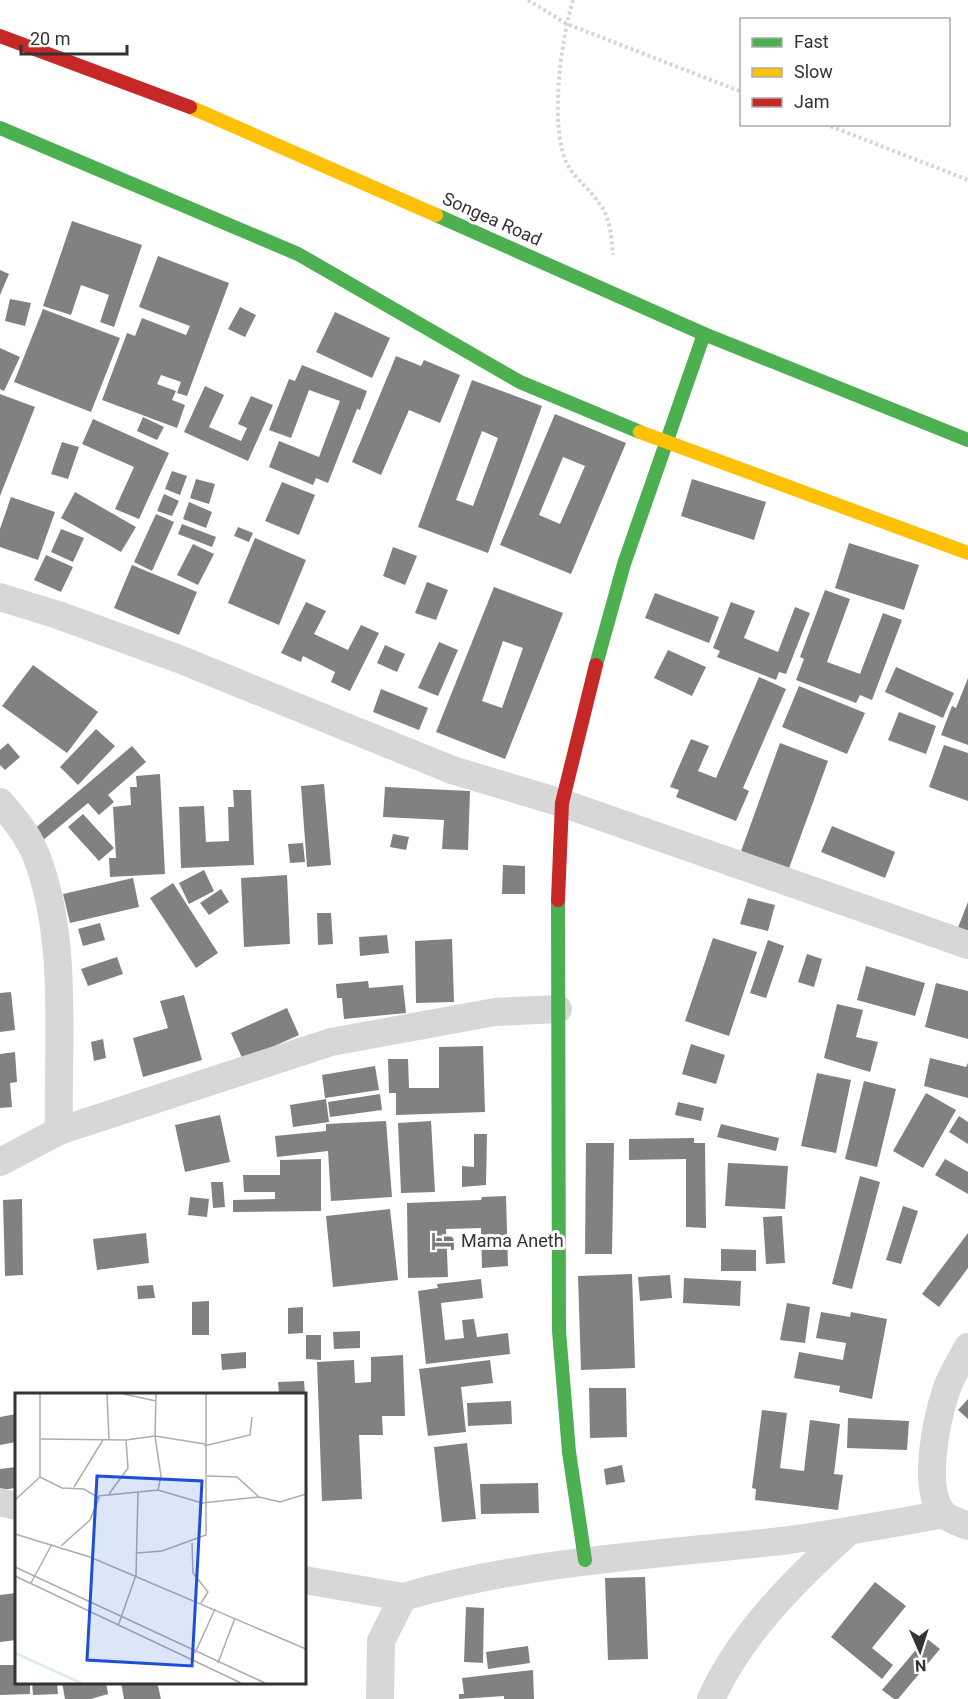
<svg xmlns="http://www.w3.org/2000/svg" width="968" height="1699" font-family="Roboto,sans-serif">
	<rect width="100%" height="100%" fill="#fff"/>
	<!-- building -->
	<g fill="#818181" fill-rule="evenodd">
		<path d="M72,221l70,24 -28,82 -14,-5 9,-27 -28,-10 -10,30 -28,-9z"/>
		<path d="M158,256l71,27 -42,113 -10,-3 4,-11 -20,-7 -4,9 19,7 -4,9 13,5 -8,23 -75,-28 25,-67 8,3 7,-18 44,17 4,-9 -51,-19z"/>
		<path d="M0,270l9,4 -9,21z"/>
		<path d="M10,299l21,4 -6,23 -20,-5z"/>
		<path d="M240,307l16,8 -11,22 -17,-8z"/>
		<path d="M43,309l77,29 -29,74 -77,-30z"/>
		<path d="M335,312l55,26 -18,40 -56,-26z"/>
		<path d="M0,348l20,9 -16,34 -4,-2z"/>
		<path d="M396,356l25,10 3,-6 36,15 -20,48 -31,-13 -28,65 -29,-13z"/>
		<path d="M302,365l65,26 -7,19 -3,-1 -29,74 -12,-5 -3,7 -44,-18 10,-26 40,16 21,-56 -31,-11 -18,48 -22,-8 20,-51 6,2z"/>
		<path d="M472,380l70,26 -54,147 -70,-26zM482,431l16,7 -25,68 -17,-6z"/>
		<path d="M205,386l19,9 -15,32 32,14 6,-13 -9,-4 13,-28 22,9 -25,56 -64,-29z"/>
		<path d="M0,394l35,13 -35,89z"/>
		<path d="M555,414l71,29 -55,131 -71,-29zM563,457l22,9 -25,58 -21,-9z"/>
		<path d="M143,417l21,10 -7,13 -20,-9z"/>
		<path d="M93,419l76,34 -30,66 -24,-10 19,-42 -52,-23z"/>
		<path d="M62,442l17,5 -11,32 -17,-5z"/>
		<path d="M172,471l15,5 -7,19 -15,-6z"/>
		<path d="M196,479l19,5 -6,20 -19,-6z"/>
		<path d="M692,479l74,23 -12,38 -73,-24z"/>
		<path d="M282,482l33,13 -16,40 -34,-14z"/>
		<path d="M75,492l61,35 -15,25 -60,-34z"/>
		<path d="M164,494l15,7 -7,15 -15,-5z"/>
		<path d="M11,497l44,15 -17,48 -38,-13v-18z"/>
		<path d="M189,502l23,10 -6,16 -23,-9z"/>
		<path d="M156,514l18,8 -22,49 -18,-9z"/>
		<path d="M182,524l34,13 -4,10 -34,-13z"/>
		<path d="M238,527l15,6 -4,9 -15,-6z"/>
		<path d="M61,529l23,9 -11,24 -22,-10z"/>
		<path d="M255,538l51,22 -27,65 -51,-22z"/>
		<path d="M849,543l70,22 -15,45 -69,-22z"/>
		<path d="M193,544l21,10 -16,31 -21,-10z"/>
		<path d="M393,547l24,9 -12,29 -22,-9z"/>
		<path d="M46,555l27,12 -12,25 -27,-12z"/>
		<path d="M132,565l65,27 -18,43 -65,-27z"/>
		<path d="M427,582l21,8 -12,30 -21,-7z"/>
		<path d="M494,587l69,26 -58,146 -69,-27zM503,641l20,7 -21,60 -20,-7z"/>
		<path d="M825,590l25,9 -23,63 33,12 23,-61 19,7 -30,80 -12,-5 -4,8 -60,-23 8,-21 -4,-2z"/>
		<path d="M655,593l64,24 -10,26 -64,-25z"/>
		<path d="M306,602l20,9 -12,23 34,16 13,-25 18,8 -29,58 -19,-9 4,-10 -32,-16 -2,6 -20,-9z"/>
		<path d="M731,602l24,9 -11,27 34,14 17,-45 15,6 -24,61 -7,-2 -3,8 -59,-23 3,-6 -7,-3z"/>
		<path d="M439,642l19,8 -20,46 -20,-8z"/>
		<path d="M385,645l20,9 -8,18 -20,-9z"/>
		<path d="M668,650l38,17 -14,29 -38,-18z"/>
		<path d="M33,665l65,47 -31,41 -65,-47z"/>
		<path d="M896,667l58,26 -11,25 -58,-26z"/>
		<path d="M759,677l27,12 -43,99 6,3 -13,30 -60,-24 3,-7 -9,-3 21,-48 18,7 -11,25 18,7z"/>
		<path d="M968,678v67l-27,-10 11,-29 4,2z"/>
		<path d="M799,686l66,27 -18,41 -65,-27z"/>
		<path d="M381,689l47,19 -9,22 -46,-18z"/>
		<path d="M899,712l37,14 -10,28 -38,-14z"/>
		<path d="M96,729l19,17 -37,39 -18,-18z"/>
		<path d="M8,743l12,14 -15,13 -5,-5v-15z"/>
		<path d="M780,743l48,18 -40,110 -48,-17z"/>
		<path d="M944,745l24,8v48l-39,-14z"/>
		<path d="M132,746l14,16 -38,33 6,7 -15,13 -11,-12 -46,38 -9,-11z"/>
		<path d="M160,774l5,100 -55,3 -1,-19h7l-3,-51 18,-2 -1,-18h7l-1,-11z"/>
		<path d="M324,784l7,81 -24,2 -6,-81z"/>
		<path d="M385,787l85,4 -2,59 -26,-1 2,-29 -61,-3z"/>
		<path d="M233,790h18l3,75 -73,3 -2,-61 25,-1 2,36 23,-1 -1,-34h6z"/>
		<path d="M83,814l31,34 -15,13 -31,-34z"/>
		<path d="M832,826l63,26 -10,26 -64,-26z"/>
		<path d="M393,834l16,3 -3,13 -16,-3z"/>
		<path d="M303,843l2,19 -15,1 -2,-19z"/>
		<path d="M503,865l22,1v28h-23z"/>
		<path d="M204,870l10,21 -25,13 -10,-21z"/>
		<path d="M287,875l3,69 -46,3 -3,-69z"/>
		<path d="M133,878l6,29 -69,16 -7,-29z"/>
		<path d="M173,883l45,70 -22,15 -46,-70z"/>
		<path d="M221,889l8,13 -20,13 -9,-12z"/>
		<path d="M748,898l27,7 -7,26 -28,-7z"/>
		<path d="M968,902v32l-11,-4z"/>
		<path d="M317,913h14l2,31 -15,1z"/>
		<path d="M100,923l5,17 -22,6 -5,-17z"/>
		<path d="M387,935l2,18 -29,3 -1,-19z"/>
		<path d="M713,938l44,14 -28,84 -44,-15z"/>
		<path d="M452,939l2,63 -38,1 -1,-62z"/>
		<path d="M768,940l16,6 -18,52 -16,-5z"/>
		<path d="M807,954l15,5 -8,28 -16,-5z"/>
		<path d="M117,957l6,17 -35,12 -7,-17z"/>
		<path d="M866,966l59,17 -10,33 -58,-16z"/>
		<path d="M368,981l1,7 34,-3 3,28 -62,6 -2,-21h-5l-1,-14z"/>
		<path d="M936,983l32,8v48l-43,-12z"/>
		<path d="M11,992l4,38 -15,2v-39z"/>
		<path d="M184,995l18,65 -59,17 -10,-39 35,-10 -8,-27z"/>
		<path d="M837,1004l26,6 -7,27 22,5 -8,30 -46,-14z"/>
		<path d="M287,1008l12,27 -56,25 -12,-27z"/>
		<path d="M103,1039l3,19 -12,3 -3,-19z"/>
		<path d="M691,1044l34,11 -9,29 -34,-10z"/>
		<path d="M483,1046l2,66 -89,3v-22h-7l-1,-34h20l1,29h30v-41z"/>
		<path d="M15,1052l2,30 -7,1 2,24 -12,1v-54z"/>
		<path d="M930,1058l36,9 2,-4v35l-44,-12z"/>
		<path d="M375,1066l4,24 -54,8 -3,-23z"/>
		<path d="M817,1073l34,7 -15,73 -35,-7z"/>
		<path d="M864,1081l32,8 -19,78 -32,-8z"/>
		<path d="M926,1093l30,17 -33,58 -30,-17z"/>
		<path d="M380,1094l2,16 -52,7 -2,-15z"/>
		<path d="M326,1099l3,23 -36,5 -3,-22z"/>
		<path d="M678,1102l26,6 -3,13 -26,-6z"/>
		<path d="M220,1115l10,47 -45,10 -10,-47z"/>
		<path d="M959,1116l9,6v22l-19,-12z"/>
		<path d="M386,1121l6,76 -61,4 -3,-50 -51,6 -2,-21 51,-5v-7z"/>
		<path d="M431,1121l4,71 -34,1 -3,-70z"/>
		<path d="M721,1124l58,14 -3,13 -59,-14z"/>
		<path d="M474,1134h13l-1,51 -24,2v-21l12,1z"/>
		<path d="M694,1138v5h11l1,85 -20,-1v-68l-57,1v-21z"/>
		<path d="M586,1143h28l-2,111h-27z"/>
		<path d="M321,1159v52l-88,1v-12l42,-1v-7h-31l-1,-17h37v-15z"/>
		<path d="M945,1159l23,13v22l-33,-19z"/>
		<path d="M728,1163l60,3 -3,43 -60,-3z"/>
		<path d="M860,1176l20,6 -28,107 -20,-5z"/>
		<path d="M211,1182h12l2,25 -12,1z"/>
		<path d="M506,1196l2,70 -26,2 -1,-40 -35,1 2,48 -40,1 -1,-75 74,-3 1,-3z"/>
		<path d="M190,1197l19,2 -2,18 -19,-2z"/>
		<path d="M22,1199l1,76 -18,1 -2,-76z"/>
		<path d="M903,1206l15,5 -17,53 -15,-4z"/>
		<path d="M390,1209l8,71 -65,7 -7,-71z"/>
		<path d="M782,1216l3,47 -19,1 -3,-47z"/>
		<path d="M146,1233l3,30 -52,7 -4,-31z"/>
		<path d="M968,1233v35l-29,39 -17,-13z"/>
		<path d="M721,1249l35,1v21h-35z"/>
		<path d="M632,1274l3,94 -54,2 -3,-94z"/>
		<path d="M670,1275l2,23 -32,3 -2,-24z"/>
		<path d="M684,1278l57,3 -1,25 -57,-3z"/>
		<path d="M481,1279l2,19 -42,5 4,37 19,-2 -2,-18 12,-1 3,18 31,-4 2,21 -84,10 -8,-73 20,-3 -1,-4z"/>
		<path d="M153,1285l2,13 -17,1 -1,-13z"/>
		<path d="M209,1301v34h-17v-33z"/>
		<path d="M787,1303l23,4 -5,36 -25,-3z"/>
		<path d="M303,1307v26l-15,1v-26z"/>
		<path d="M821,1312l29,5 1,-5 36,7 -15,80 -33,-7 1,-6 -46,-8 5,-26 44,8 3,-17 -30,-5z"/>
		<path d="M360,1331v17l-26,1 -1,-17z"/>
		<path d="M306,1335h15v25l-15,-1z"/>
		<path d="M246,1352v16l-24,2 -1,-16z"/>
		<path d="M403,1355l2,61h-23l1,19h-24l3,64 -40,2 -5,-139 37,-2 1,23 16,-1v-25z"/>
		<path d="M490,1360l3,23 -32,4 5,45 -38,4 -9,-67z"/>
		<path d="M304,1381l1,13h-26l-1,-12z"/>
		<path d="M589,1388h37l1,49 -37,1z"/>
		<path d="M968,1399v20l-10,-9z"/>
		<path d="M511,1401l1,23 -44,2 -1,-23z"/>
		<path d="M762,1410l25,3 -7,55 24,3 6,-51 30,4 -6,50 9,1 -5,35 -83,-10 1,-11 -4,-1z"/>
		<path d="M16,1414v28l-16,3v-28z"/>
		<path d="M848,1418l61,3 -2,29 -60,-2z"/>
		<path d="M467,1443l9,76 -34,3 -8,-75z"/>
		<path d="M622,1465l3,17 -19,3 -2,-16z"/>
		<path d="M16,1467v21l-16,2v-21z"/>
		<path d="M538,1483l1,30 -58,1 -1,-30z"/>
		<path d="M645,1577l3,82 -40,1 -3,-82z"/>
		<path d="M875,1582l31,24 -34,42 21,17 -11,14 -51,-42z"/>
		<path d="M16,1593v47l-16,2v-47z"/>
		<path d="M466,1607l18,1 -1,55 -19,-1z"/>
		<path d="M926,1638l14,11 -42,50h-4l-12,-9z"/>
		<path d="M528,1646l2,17 -42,6 -2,-17z"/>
		<path d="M0,1665h16v17h14v12l-30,1z"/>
		<path d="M533,1670l1,29h-30v-3l-45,3v-5h5l-2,-16z"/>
		<path d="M32,1682h25l1,12 -25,1z"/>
		<path d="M62,1682h44l2,12 -17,5h-26z"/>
		<path d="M121,1682h36l4,17h-37z"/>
	</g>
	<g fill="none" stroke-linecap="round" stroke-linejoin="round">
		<!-- path -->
		<g stroke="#d6d6d6" stroke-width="4" stroke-dasharray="3 3" stroke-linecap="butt">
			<path d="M528,0l39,24 175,68"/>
			<path d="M573,0c-12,40 -24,126 -6,164 8,15 23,25 32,39 12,15 12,34 14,52"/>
			<path d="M825,124l143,56"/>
		</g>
		<!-- street -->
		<g stroke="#d7d7d7" stroke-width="28">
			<path d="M0,597l58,18 121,44 273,111 110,33 406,142"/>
			<path d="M0,802c14,16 28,33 36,53 33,85 21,187 23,276"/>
			<path d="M0,1162l59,-31 272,-89 164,-30 63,-3"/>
			<path d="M968,1347c-7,13 -16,27 -21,41 -10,29 -26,100 -4,126 5,5 18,9 25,12"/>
			<path d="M0,1502l16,4"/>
			<path d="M304,1580l99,17"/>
			<path d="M380,1699l1,-58 22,-44c123,-36 252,-42 378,-56 55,-7 109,-17 163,-27"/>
			<path d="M711,1699c30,-66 84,-119 137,-167"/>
		</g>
		<!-- fast -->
		<g stroke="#4caf50" stroke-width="14">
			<path d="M0,128l298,126 222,128 120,50"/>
			<path d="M436,215l268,119 264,106"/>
			<path d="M596,665l28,-101 80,-230"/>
			<path d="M558,900l1,431 10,121 16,108"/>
		</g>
		<!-- slow -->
		<g stroke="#ffc107" stroke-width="14">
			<path d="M190,107l246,108"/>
			<path d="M640,432l328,121"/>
		</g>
		<!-- jam -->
		<g stroke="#c62828" stroke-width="14">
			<path d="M0,36l190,71"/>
			<path d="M558,900l4,-97 34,-138"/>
		</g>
	</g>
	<!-- icons -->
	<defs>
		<g id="hotel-bare" transform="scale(1.8)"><path d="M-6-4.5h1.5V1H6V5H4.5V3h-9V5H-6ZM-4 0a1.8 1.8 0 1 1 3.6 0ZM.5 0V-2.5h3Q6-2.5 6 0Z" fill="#7a7a7a" stroke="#fff" stroke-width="2.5" paint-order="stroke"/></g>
	</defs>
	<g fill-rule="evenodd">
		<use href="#hotel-bare" x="443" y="1241"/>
	</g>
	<g text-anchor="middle" stroke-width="6" stroke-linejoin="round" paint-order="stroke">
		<!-- street labels -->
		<g font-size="18" fill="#333" stroke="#fff">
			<text transform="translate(492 219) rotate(24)" y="6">Songea Road</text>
		</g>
		<!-- poi labels -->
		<g font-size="18" fill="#333" stroke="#fff" text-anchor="start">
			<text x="461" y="1247">Mama Aneth</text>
		</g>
	</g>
	<!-- overview -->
	<g transform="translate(15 1393)">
		<rect width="291" height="291" fill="#fff"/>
		<path fill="none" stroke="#ddebf3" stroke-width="3" d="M0,260l66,30"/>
		<path fill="none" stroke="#adadad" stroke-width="1.5" d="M25,1v83l22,11 22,1 15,9 -9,22 -29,26M92,1l2,46M109,1l32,7M26,46l85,1 29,-4 50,8M189,53l46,-11 2,-18M192,83l30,1 22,20M59,94l29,-47M143,97l44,13 57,-6 21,5 26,-8M94,101l19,-26 -2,-28M83,103l60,-6 3,-14 -6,-40 1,-42M0,107l25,-23M0,141l75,23 216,92M177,150l1,30 15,19 -7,11M122,160l25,-2 44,-16v-141M0,174l250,116M0,183l226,107M16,190l21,-39M103,233l18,-51 2,-82M180,260l20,-44M203,270l17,-45"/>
		<path fill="#1d4ed8" fill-opacity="0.15" stroke="#1d4ed8" stroke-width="3" d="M82,83l105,5 -10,185 -105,-6z"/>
		<rect width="291" height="291" fill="none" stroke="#333" stroke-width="3"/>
	</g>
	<!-- legend -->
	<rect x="740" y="18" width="210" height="108" fill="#ffffff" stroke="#adadad" stroke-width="1.5"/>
	<rect x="752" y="38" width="30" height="9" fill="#4caf50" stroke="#adadad" stroke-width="1.5"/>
	<text x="794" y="48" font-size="18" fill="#333333">Fast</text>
	<rect x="752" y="68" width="30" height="9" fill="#ffc107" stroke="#adadad" stroke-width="1.5"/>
	<text x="794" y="78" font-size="18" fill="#333333">Slow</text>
	<rect x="752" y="98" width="30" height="9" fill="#c62828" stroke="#adadad" stroke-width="1.5"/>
	<text x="794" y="108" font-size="18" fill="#333333">Jam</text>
	<!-- north arrow -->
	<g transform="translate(920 1651) rotate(177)" stroke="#ffffff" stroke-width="4.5" paint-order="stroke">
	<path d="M0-4.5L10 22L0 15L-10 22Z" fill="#333333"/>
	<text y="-9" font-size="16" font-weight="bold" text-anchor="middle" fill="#333333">N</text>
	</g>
	<!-- scale -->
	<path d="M21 45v9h106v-9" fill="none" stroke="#333333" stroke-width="3"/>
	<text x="30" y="45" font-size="18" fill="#333333" stroke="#ffffff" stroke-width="4.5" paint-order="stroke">20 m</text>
</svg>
